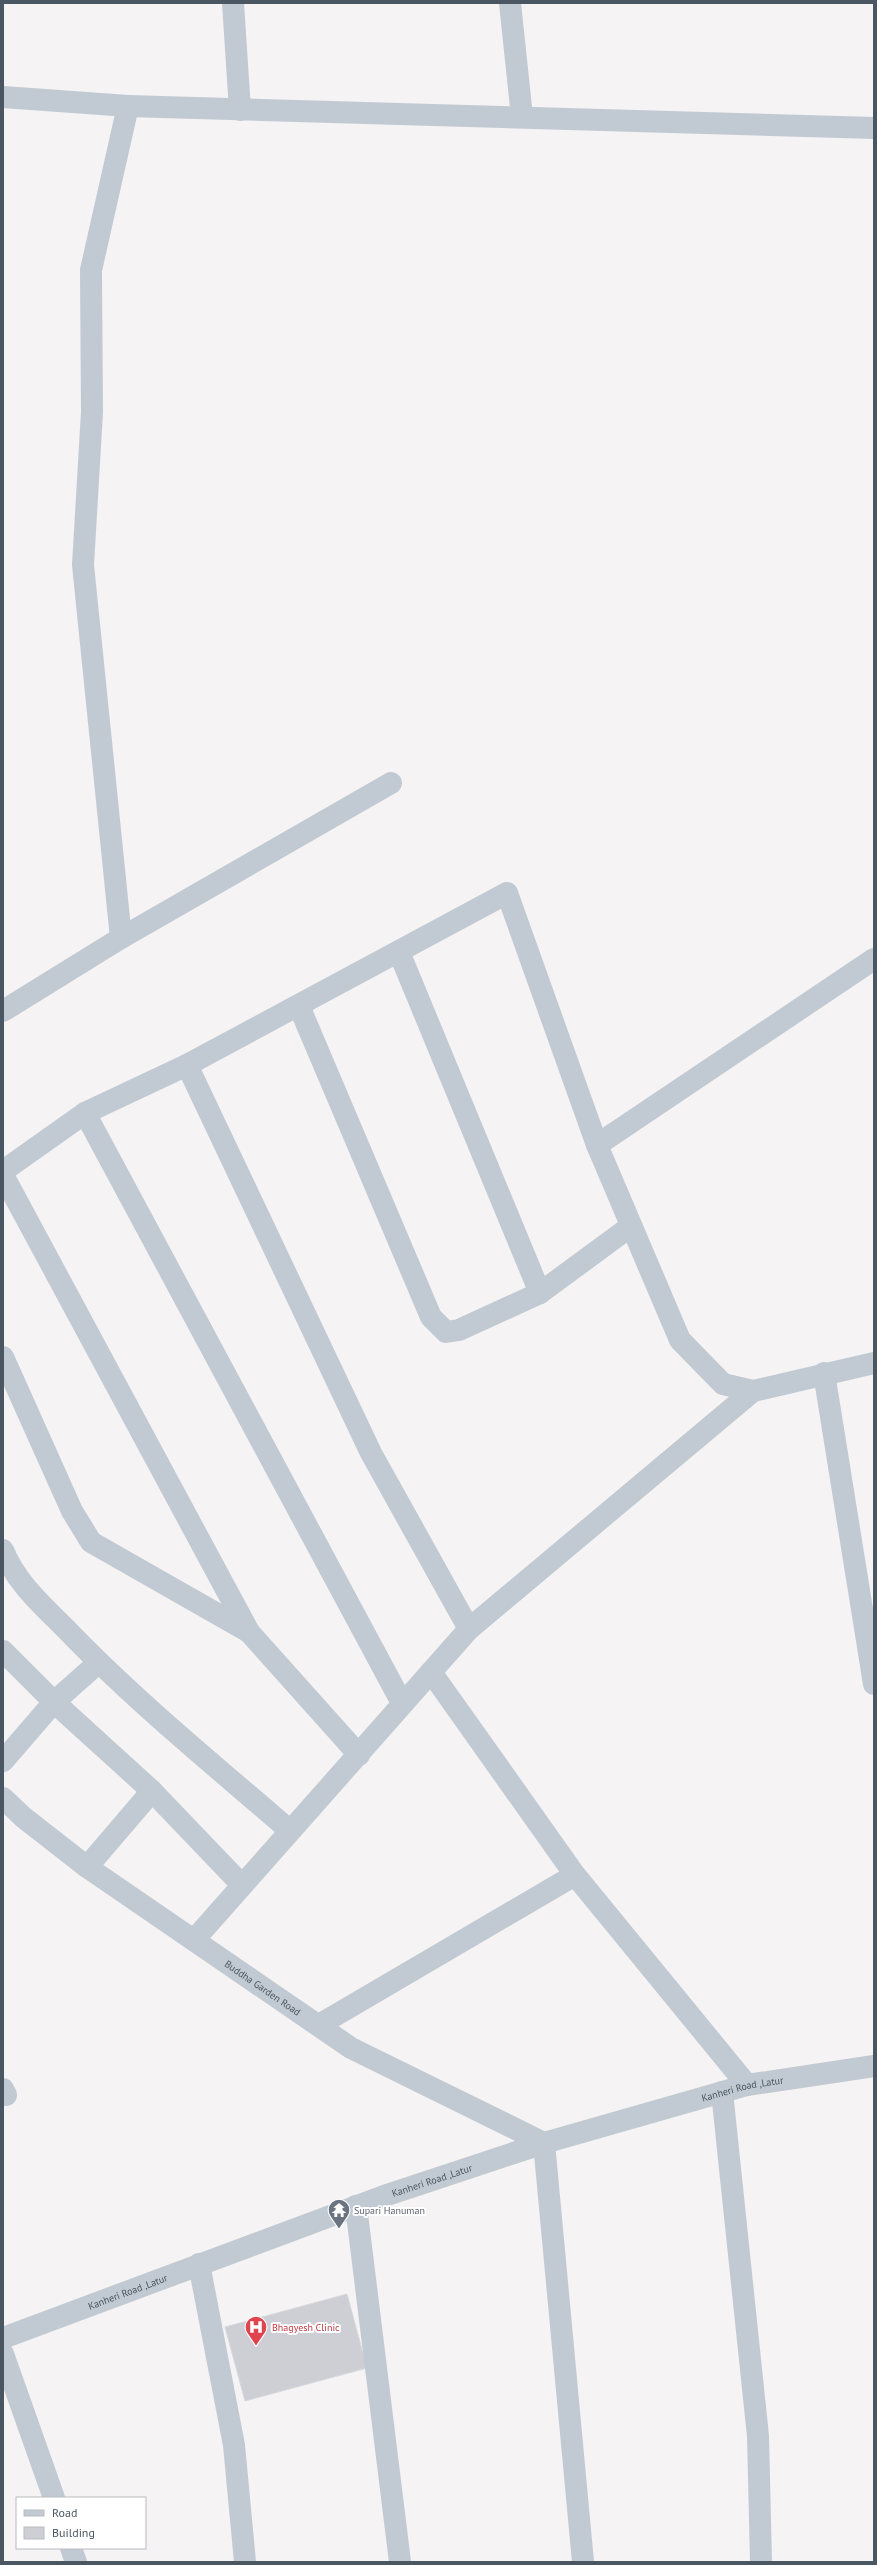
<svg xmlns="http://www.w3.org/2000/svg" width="877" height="2565" font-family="'PT Sans',sans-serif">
	<rect width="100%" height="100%" fill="#f5f3f3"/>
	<!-- building -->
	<path fill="#cdcfd5" stroke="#d7d9de" d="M347,2294l20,74 -122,33 -20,-74z"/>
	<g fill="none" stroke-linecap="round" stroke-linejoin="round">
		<!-- minor -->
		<g stroke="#c1cad2" stroke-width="22">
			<path d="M233,3l7,107"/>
			<path d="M510,3l12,114"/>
			<path d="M3,97l125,9 -37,164 1,142 -9,153 38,373"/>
			<path d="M128,106l746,22"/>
			<path d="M399,952l141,341"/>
			<path d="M299,1006l132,311 15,15 13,-2 81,-37 91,-67"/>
			<path d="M3,1011l118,-73 270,-155"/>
			<path d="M187,1065l184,388 98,176"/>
			<path d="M85,1113l317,590"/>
			<path d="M597,1145l83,195 43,44 30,7 121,-28"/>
			<path d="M3,1171l82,-58 102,-48 320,-172 90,252 277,-186"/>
			<path d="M3,1175l246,457 110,123"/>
			<path d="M3,1357l69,154 19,31 158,90"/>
			<path d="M824,1373l50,311"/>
			<path d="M3,1550c12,31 39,55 62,78 69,72 148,136 224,202"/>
			<path d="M3,1651l51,51 98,89 89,93"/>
			<path d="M431,1672l144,203"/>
			<path d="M3,1761l51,-59 44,-39"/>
			<path id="s1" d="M3,1798l20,19 64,50 264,181 193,95 39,419"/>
			<path d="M87,1867l65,-76"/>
			<path d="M194,1940l275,-311 284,-238"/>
			<path d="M319,2025l256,-150 172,210"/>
			<path d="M3,2089l3,6"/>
			<path d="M722,2092l36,344 3,126"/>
			<path d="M356,2206l44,356"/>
			<path d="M199,2264l35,181 11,117"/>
			<path d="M3,2354l51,144"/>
			<path d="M71,2548l5,14"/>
		</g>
		<!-- tertiary -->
		<path stroke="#c1cad2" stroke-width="22" id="s2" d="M3,2338l381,-142 160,-53 203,-58 127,-19"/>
	</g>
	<!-- icons -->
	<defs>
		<g id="temple-pin" transform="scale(1.15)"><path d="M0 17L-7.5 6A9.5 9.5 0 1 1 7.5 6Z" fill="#6b7280" stroke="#fff"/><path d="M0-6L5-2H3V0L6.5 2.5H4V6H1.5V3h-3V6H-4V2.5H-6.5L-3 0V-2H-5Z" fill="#fff"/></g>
		<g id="hospital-pin" transform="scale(1.15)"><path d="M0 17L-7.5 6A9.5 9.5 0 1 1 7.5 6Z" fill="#e0444e" stroke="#fff"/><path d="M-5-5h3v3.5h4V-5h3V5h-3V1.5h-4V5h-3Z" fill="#fff"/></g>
	</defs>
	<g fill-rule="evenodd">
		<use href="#temple-pin" x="339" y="2210"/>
		<use href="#hospital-pin" x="256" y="2327"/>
	</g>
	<g text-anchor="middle" stroke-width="4" stroke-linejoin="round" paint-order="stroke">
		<!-- street labels -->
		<g font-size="10" fill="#4a5661" stroke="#fff">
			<text dy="4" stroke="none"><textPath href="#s1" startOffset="322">Buddha Garden Road</textPath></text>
			<text dy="4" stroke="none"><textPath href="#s2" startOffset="781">Kanheri Road ,Latur</textPath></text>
			<text dy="4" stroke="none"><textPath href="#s2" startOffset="457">Kanheri Road ,Latur</textPath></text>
			<text dy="4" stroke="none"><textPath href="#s2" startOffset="133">Kanheri Road ,Latur</textPath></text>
		</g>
		<!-- worship labels -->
		<g font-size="10" fill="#5b616d" stroke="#fff" text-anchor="start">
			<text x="354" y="2214">Supari Hanuman</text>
		</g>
		<!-- health labels -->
		<g font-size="10" fill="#be3a42" stroke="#fff" text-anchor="start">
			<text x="272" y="2331">Bhagyesh Clinic</text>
		</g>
	</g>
	<!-- border -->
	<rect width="877" height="2565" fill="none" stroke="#4a5661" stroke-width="8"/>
	<!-- legend -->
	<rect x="16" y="2497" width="130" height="52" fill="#ffffff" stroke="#b7bbc0"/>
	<rect x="24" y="2510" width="20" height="6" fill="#c1cad2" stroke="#b7bbc0"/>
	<text x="52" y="2517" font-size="12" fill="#4a5661">Road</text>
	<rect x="24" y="2527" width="20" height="12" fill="#cdcfd5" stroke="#b7bbc0"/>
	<text x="52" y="2537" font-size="12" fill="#4a5661">Building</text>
</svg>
